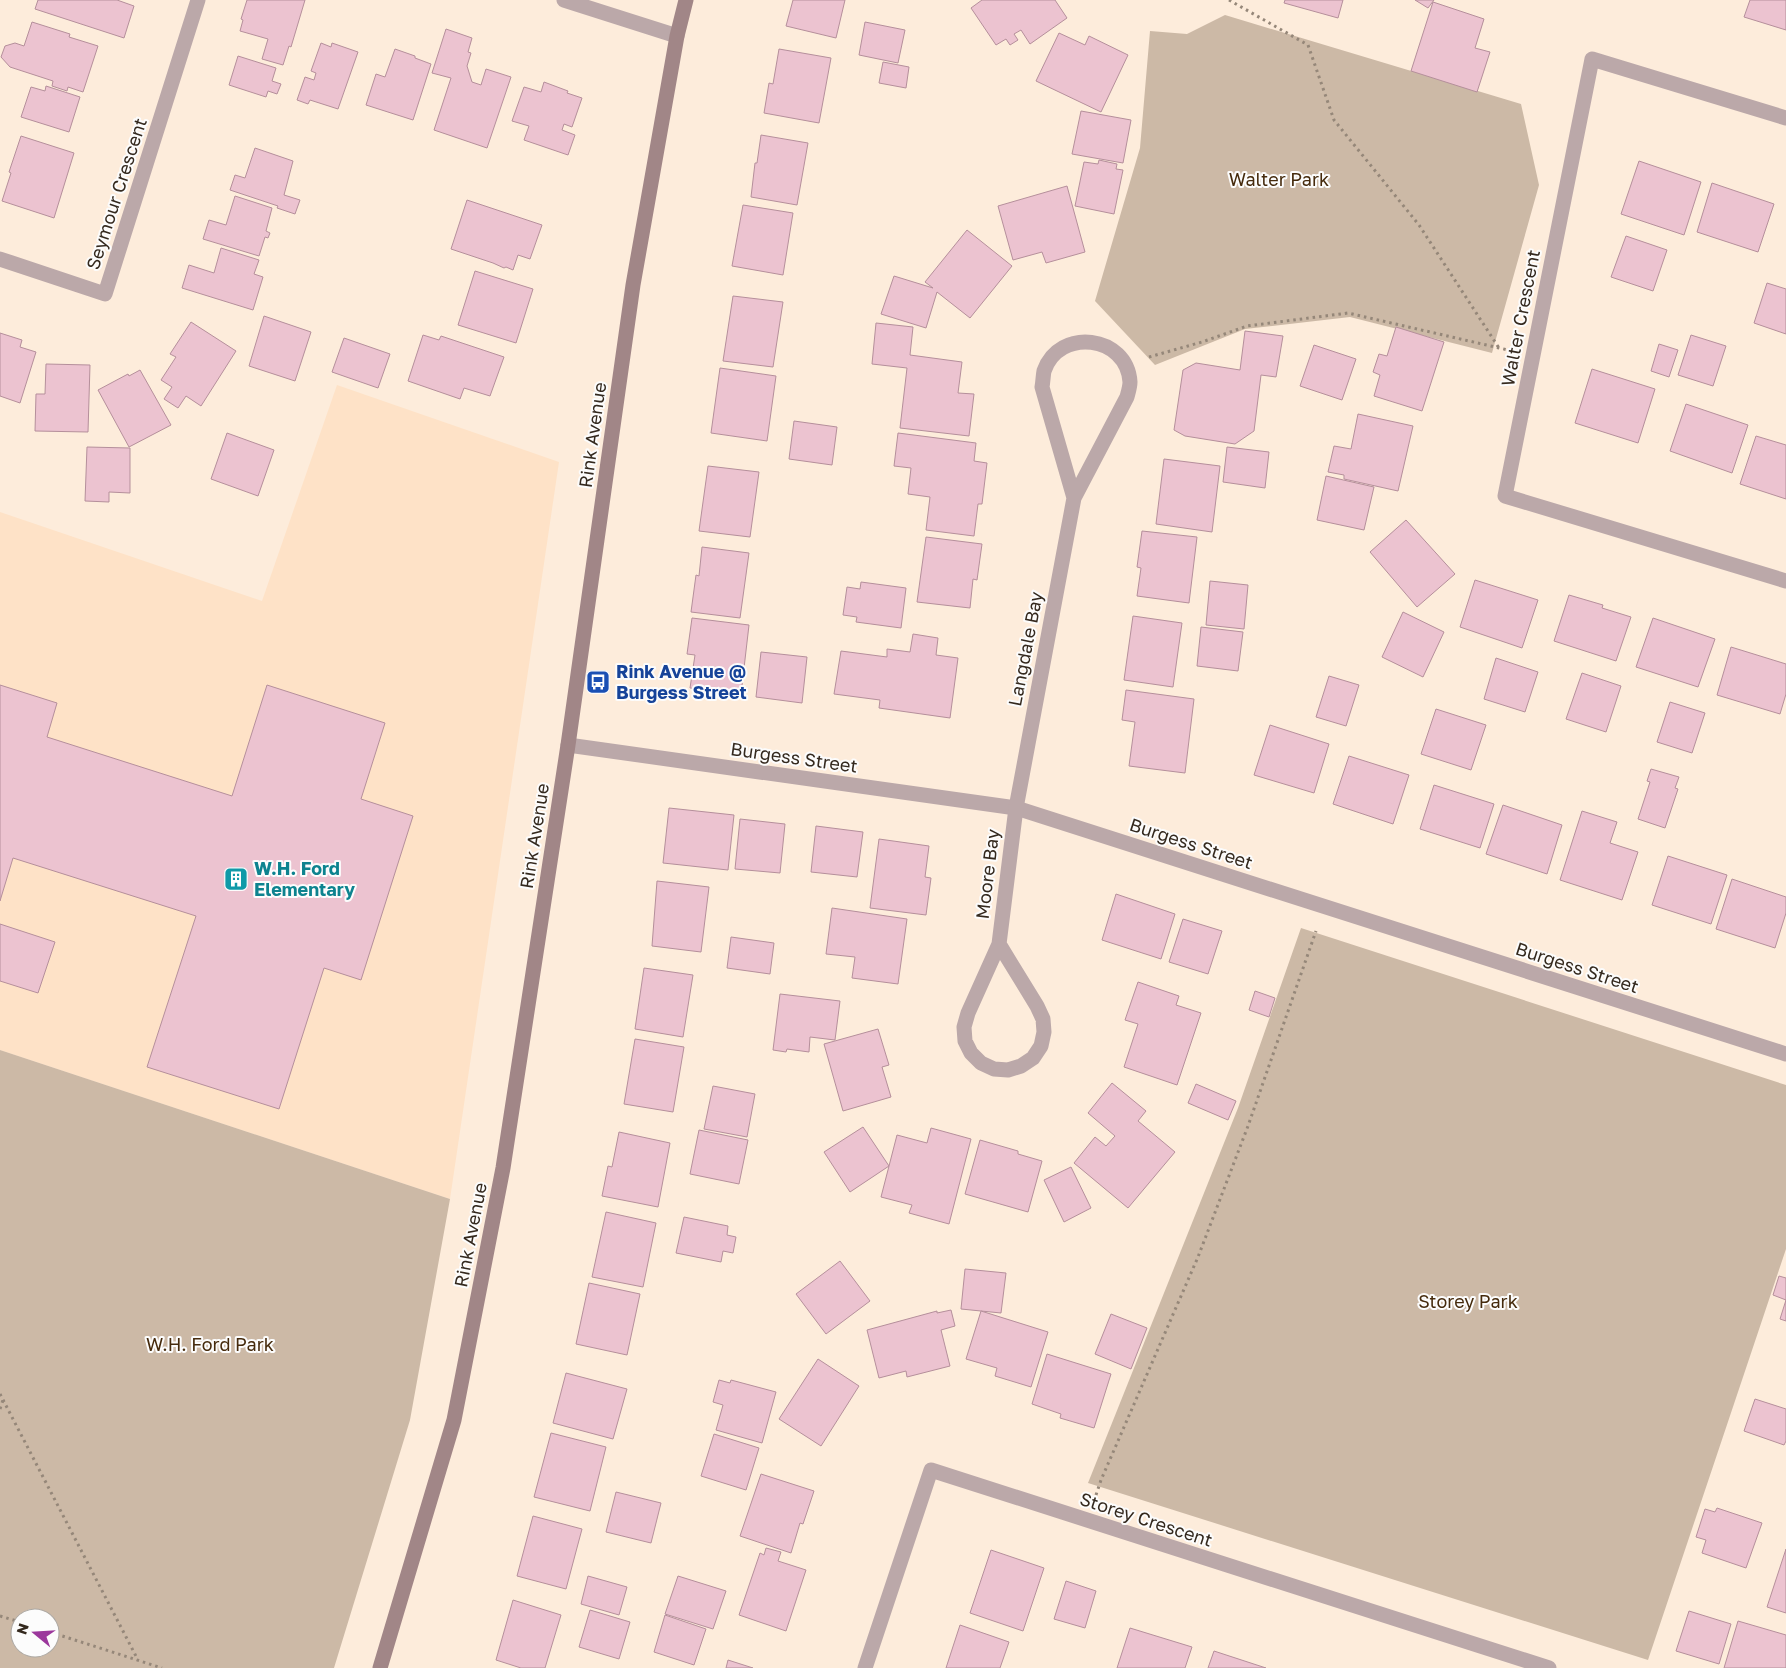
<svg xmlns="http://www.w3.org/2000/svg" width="1786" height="1668" font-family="'Golos Text',sans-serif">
	<rect width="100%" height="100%" fill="#fdecdb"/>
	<!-- built -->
	<path fill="#fee2c7" d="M337,385l222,77 -109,737 -450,-149v-538l262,89z"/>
	<!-- green -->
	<g fill="#ccb9a6" fill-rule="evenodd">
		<path d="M1225,15l296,89 18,81 -47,168 -142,-36 -105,12 -90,36 -60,-64 45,-153 10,-117 37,3z"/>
		<path d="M1301,928l485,157v164l-138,411 -560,-177 150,-375z"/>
		<path d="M0,1050l450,149 -40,221 -76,248h-334zM20,1618h30v30h-30z"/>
	</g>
	<!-- building -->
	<g fill="#ecc3d0" stroke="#b58f9b">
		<path d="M38,0h79l17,6 -10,32 -89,-29z"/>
		<path d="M247,0h58l-14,47 -2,-1 -6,19 -21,-6 6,-20 -28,-8 3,-11 -2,-1z"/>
		<path d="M793,0h52l-9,38 -50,-12z"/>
		<path d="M982,0h73l12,18 -37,26 -9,-14 -7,4 4,6 -8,5 -4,-6 -10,6 -25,-37z"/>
		<path d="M1285,0h58l-5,18 -54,-15z"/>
		<path d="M1415,0h19l-6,8z"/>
		<path d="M1750,0h36v30l-42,-13z"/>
		<path d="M1433,2l51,17 -9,29 15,4 -13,40 -66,-21z"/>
		<path d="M32,22l38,12 -1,3 29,9 -15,46 -15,-5 -1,4 -15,-5 1,-5 -43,-14 -9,-10 4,-11 10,-3 9,3z"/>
		<path d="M865,22l40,8 -7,33 -39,-8z"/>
		<path d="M446,29l26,9 -4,14 3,1 -4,13 5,16 9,3 5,-16 25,8 -24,71 -53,-18 17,-52 -19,-5z"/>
		<path d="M1059,33l26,12 4,-9 39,19 -27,57 -65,-31z"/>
		<path d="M321,43l10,4 1,-4 26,9 -20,57 -28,-9 -2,4 -11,-4 8,-23 9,3 2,-7 -5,-2z"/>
		<path d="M395,49l20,7v2l16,6 -18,56 -47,-15 10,-31 9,3z"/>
		<path d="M779,49l52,9 -12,65 -55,-10 5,-30 4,1z"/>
		<path d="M238,56l38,12 -4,13 9,3 -4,10 -9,-3 -2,6 -37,-12z"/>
		<path d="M883,62l26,5 -3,21 -27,-5z"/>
		<path d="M544,82l24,9 -1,2 15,5 -10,29 -8,-3 -2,6 13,5 -7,20 -44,-15 5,-14 -17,-5 12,-34 17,5z"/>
		<path d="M46,86l34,11 -11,35 -48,-15 10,-30 14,4z"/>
		<path d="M1081,111l50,9 -8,43 -51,-9z"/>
		<path d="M761,135l47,8 -11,62 -46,-8 4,-34h2z"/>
		<path d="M21,136l53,17 -20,65 -52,-17 9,-28 -2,-1z"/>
		<path d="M255,148l38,13 -9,34 16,5 -5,14 -18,-6 1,-2 -48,-16 5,-15 10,3z"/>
		<path d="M1099,160l18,4 -1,5 7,1 -9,44 -39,-8 9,-44 14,2z"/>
		<path d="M1639,161l62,21 -17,53 -63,-21z"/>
		<path d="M1712,183l62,21 -16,48 -61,-20z"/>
		<path d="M1067,186l18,66 -39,11 -4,-11 -29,8 -15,-54z"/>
		<path d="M235,196l37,12 -6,23 4,2 -2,5 -3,-1 -6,19 -56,-17 6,-19 17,5z"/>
		<path d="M467,200l75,25 -12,34 -12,-4 -5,15 -7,-3 -2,1 -11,-5 -42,-14z"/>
		<path d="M743,205l50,8 -10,62 -51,-9z"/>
		<path d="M967,230l45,36 -42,52 -33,-26 -11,36 -45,-14 13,-38 39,12 -8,-6z"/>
		<path d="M1626,236l41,14 -14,41 -42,-14z"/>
		<path d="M221,248l38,12 -5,14 9,3 -10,33 -71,-22 7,-23 25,8z"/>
		<path d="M475,271l58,18 -17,54 -58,-18z"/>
		<path d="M1767,283l19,6v45l-32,-11z"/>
		<path d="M733,296l50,6 -10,65 -50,-6z"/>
		<path d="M264,316l47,16 -16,49 -46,-15z"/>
		<path d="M191,322l45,29 -35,55 -15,-10 -8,12 -14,-9 8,-12 -11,-7 15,-23 -6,-3z"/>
		<path d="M876,323l37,4 -3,28 52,7 -4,31 16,1 -5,42 -69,-8 7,-60 -35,-4z"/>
		<path d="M1396,327l48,15 -22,69 -48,-15 6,-21 -7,-3 6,-18 8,2z"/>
		<path d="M1245,331l38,5 -7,41 -15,-2 -7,56 -19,13 -50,-8 -11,-6 9,-60 13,-7 44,7z"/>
		<path d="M0,333l22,7 -2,7 16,5 -16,51 -20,-7z"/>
		<path d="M423,335l16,5 2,-4 63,21 -14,39 -26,-8 -4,11 -52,-18z"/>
		<path d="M1691,335l35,11 -13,40 -35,-11z"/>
		<path d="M344,338l46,16 -12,34 -46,-16z"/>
		<path d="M1659,344l19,6 -9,27 -18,-6z"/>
		<path d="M1314,345l42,14 -14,41 -42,-14z"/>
		<path d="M46,364l44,1 -2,67 -53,-1 1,-37h9z"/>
		<path d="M720,368l56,8 -9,65 -56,-8z"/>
		<path d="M1592,369l63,20 -17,54 -63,-20z"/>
		<path d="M140,370l31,55 -42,22 -31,-57 30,-16 1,2z"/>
		<path d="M1686,404l62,21 -16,48 -62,-22z"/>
		<path d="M1358,414l55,12 -15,65 -54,-12v-4l-16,-3 6,-26 17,3z"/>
		<path d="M794,421l43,6 -5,38 -43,-6z"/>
		<path d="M227,433l47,17 -16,46 -47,-17z"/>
		<path d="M898,433l78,10 -2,18 13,2 -5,41h-4l-4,32 -48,-6 4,-33 -22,-3 3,-26 -17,-2z"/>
		<path d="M1756,436l30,9v54l-46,-15z"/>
		<path d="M87,447l43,1v45l-21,-1v10l-24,-1z"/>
		<path d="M1227,447l42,5 -4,36 -42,-6z"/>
		<path d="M1164,459l56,7 -8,66 -56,-8z"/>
		<path d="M708,466l51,6 -9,65 -51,-6z"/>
		<path d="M1326,476l48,11 -10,43 -47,-10z"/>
		<path d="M1406,520l49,54 -38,33 -47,-55z"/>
		<path d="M1142,531l55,6 -8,66 -52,-7 4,-28 -4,-1z"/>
		<path d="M926,537l56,7 -5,36 -4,-1 -3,29 -53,-6z"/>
		<path d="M702,547l47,6 -9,65 -49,-6 5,-37 3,1z"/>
		<path d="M1475,580l63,20 -16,48 -62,-21z"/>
		<path d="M1210,581l38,4 -4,44 -38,-4z"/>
		<path d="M861,582l45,6 -5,40 -45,-6 1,-5 -14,-2 4,-28 13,2z"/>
		<path d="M1569,595l34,10 -1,3 29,9 -15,44 -62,-20z"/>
		<path d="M1403,612l41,20 -21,45 -41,-20z"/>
		<path d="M1133,616l49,7 -9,64 -49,-7z"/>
		<path d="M692,618l57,7 -8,69 -51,-6 5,-33 -8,-1z"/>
		<path d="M1653,618l62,21 -17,48 -62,-20z"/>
		<path d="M1201,627l42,5 -5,39 -41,-5z"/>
		<path d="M913,634l25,4 -2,17 22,3 -8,60 -71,-10 1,-8 -46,-6 7,-43 46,6v-8l23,3z"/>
		<path d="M1731,647l55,17v30l-6,20 -63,-19z"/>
		<path d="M761,652l46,5 -5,46 -46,-6z"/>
		<path d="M1496,658l42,14 -13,40 -41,-13z"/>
		<path d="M1582,673l39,13 -15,46 -40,-13z"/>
		<path d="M1329,676l30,9 -13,41 -30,-9z"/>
		<path d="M0,685l57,18 -10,34 185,59 35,-111 118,38 -24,76 52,17 -52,164 -37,-12 -45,141 -132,-42 49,-151 -183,-58 -13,43z"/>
		<path d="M1126,690l68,9 -9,74 -56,-7 6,-44 -13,-2z"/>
		<path d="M1670,702l35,11 -13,40 -35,-11z"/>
		<path d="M1436,709l50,16 -15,45 -50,-16z"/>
		<path d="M1270,725l59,19 -15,49 -60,-18z"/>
		<path d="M1349,756l60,19 -16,49 -60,-20z"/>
		<path d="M1651,769l28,8 -4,11 3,1 -13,39 -27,-9 12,-37 -3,-1z"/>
		<path d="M1434,785l60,19 -14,44 -60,-19z"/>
		<path d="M1503,805l59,20 -15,49 -61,-20z"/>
		<path d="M669,808l65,7 -6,55 -65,-7z"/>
		<path d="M1582,811l35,11 -7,21 28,9 -16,48 -62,-20z"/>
		<path d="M740,819l45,5 -5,49 -45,-4z"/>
		<path d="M816,826l47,6 -6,45 -46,-5z"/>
		<path d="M879,839l50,7 -4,31 6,1 -5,37 -56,-7z"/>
		<path d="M1668,856l59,19 -16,49 -59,-19z"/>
		<path d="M1732,879l54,18v16l-11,35 -59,-19z"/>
		<path d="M657,881l52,6 -8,65 -49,-6z"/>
		<path d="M1116,894l59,20 -14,45 -59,-19z"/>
		<path d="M832,908l75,11 -9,65 -46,-6 3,-21 -29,-3z"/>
		<path d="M1183,919l39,12 -14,43 -39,-12z"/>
		<path d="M0,924l55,18 -17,51 -38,-12z"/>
		<path d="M731,937l43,6 -4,31 -43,-6z"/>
		<path d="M644,968l49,7 -10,62 -48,-8z"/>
		<path d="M1138,982l41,14 -3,9 25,8 -24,72 -53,-18 14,-43 -13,-4z"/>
		<path d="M1255,991l20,7 -6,19 -20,-7z"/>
		<path d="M780,994l60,7 -5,39 -25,-3 -1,15 -22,-3 -1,3 -13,-2z"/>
		<path d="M878,1029l11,36 -7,2 9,30 -48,14 -19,-67z"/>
		<path d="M635,1039l49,8 -11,65 -49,-8z"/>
		<path d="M1112,1083l34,28 -8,10 37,31 -47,56 -54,-45 21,-26 11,9 9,-10 -27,-23z"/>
		<path d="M1196,1084l40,17 -8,19 -40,-17z"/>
		<path d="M713,1086l42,8 -8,43 -43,-8z"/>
		<path d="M863,1127l26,39 -39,26 -26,-40z"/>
		<path d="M931,1128l40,11 -22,85 -40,-11 3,-8 -31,-8 16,-62 30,8z"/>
		<path d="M699,1130l49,10 -9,44 -49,-10z"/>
		<path d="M619,1132l51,11 -12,64 -56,-11 6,-30 4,1z"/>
		<path d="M980,1140l38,11v3l24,7 -14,51 -63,-18z"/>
		<path d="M1071,1167l20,41 -27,14 -20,-42z"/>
		<path d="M606,1212l50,11 -13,64 -51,-10z"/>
		<path d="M684,1217l44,9 -1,9 9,2 -3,16 -10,-2 -2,11 -45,-9z"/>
		<path d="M840,1261l30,40 -44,33 -30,-40z"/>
		<path d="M965,1269l41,4 -5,40 -40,-4z"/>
		<path d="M1779,1276l7,2v22l-13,-5z"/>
		<path d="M589,1283l51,11 -13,61 -51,-11z"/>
		<path d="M1786,1300v21l-6,-2z"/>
		<path d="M951,1310l4,16 -14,4 9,36 -43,11 -1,-6 -27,7 -12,-48 70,-19v2z"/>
		<path d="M981,1311l67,21 -17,55 -36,-11 2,-8 -31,-9z"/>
		<path d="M1111,1314l36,14 -16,41 -36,-15z"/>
		<path d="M1047,1354l64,20 -17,54 -34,-10 1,-4 -29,-10z"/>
		<path d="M818,1359l41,27 -38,60 -42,-27z"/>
		<path d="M566,1373l61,16 -14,50 -60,-16z"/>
		<path d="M719,1380l11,3 1,-3 45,12 -14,51 -46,-13 7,-25 -10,-3z"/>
		<path d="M1755,1399l31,10v32l-2,4 -40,-14z"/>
		<path d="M551,1433l55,14 -16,64 -56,-14z"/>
		<path d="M714,1434l45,14 -13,42 -45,-14z"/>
		<path d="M761,1474l53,17 -11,33 -3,-1 -9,30 -51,-17z"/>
		<path d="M616,1492l45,11 -10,40 -45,-11z"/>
		<path d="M1717,1508l45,15 -16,45 -44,-15 4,-13 -10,-3 9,-28 10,3z"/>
		<path d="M533,1516l49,13 -16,60 -49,-13z"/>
		<path d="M766,1548l15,4 -3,9 28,9 -20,61 -47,-16 21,-62 4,2z"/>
		<path d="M1786,1549v64l-19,-6z"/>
		<path d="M991,1550l53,18 -21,63 -53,-18z"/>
		<path d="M588,1576l39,11 -8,28 -38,-11z"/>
		<path d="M678,1576l48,15 -13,38 -48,-15z"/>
		<path d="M1066,1581l30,10 -11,37 -31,-9z"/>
		<path d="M513,1600l48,15 -16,53h-24l-25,-8z"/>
		<path d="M590,1610l40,12 -11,37 -40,-12z"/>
		<path d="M1689,1611l42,13 -12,40 -43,-13z"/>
		<path d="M665,1615l41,14 -12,36 -40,-13z"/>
		<path d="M1738,1621l48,14v33h-62z"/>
		<path d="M960,1625l49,17 -9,26h-54z"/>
		<path d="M1130,1628l62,19 -7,21h-68z"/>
		<path d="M1214,1651l52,17h-58z"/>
		<path d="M728,1660l25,8h-27z"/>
	</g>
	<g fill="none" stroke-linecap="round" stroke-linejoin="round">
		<!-- path -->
		<g stroke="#958779" stroke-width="3" stroke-dasharray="2.5 4" stroke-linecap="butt">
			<path d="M1229,0l79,45 26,75 85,105 80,123"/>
			<path d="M1149,357l53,-15 45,-16 101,-13 160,37"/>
			<path d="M0,1394l138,266"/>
			<path d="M0,1409l3,-9"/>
			<path d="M1096,1495l5,-15 97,-223 50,-131 68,-195"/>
			<path d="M0,1616l20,6"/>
			<path d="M50,1632l112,36"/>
		</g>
		<!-- street -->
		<g stroke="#bba8a9" stroke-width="15">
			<path d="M564,0l113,36"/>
			<path d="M1786,118l-194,-59 -87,437 281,85"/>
			<path d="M0,259l105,35 93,-294"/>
			<path d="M568,745l448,63 770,246"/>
			<path d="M999,944l38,62 6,13 1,13 -3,14 -8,12 -12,8 -13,4 -14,-1 -13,-6 -10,-10 -6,-12 -1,-14 4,-14 31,-69 17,-136 58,-310 53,-101c1,-4 3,-10 3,-15 -3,-47 -71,-55 -86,-11 -1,5 -1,11 -2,16l32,111"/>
			<path d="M865,1668l66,-198 618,198"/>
		</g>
		<!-- secondary -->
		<path stroke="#a18687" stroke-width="15" d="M380,1668l74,-248 49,-252 65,-423 65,-460 44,-249 9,-36"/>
	</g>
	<!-- icons -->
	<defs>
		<g id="bus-square" transform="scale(1.25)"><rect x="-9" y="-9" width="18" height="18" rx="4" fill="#1a4fb4" stroke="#fcfcfc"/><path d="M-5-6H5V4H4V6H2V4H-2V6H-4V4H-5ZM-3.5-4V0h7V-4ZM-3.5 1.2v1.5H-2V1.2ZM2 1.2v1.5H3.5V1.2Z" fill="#fff"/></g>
		<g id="building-square" transform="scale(1.25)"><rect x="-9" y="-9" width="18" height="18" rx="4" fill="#0f9aa8" stroke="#fcfcfc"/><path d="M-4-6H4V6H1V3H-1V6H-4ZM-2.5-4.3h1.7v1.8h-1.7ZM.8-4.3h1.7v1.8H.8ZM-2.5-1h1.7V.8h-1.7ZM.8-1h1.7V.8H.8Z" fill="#fff"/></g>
	</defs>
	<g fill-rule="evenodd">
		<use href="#bus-square" x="598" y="682"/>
		<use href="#building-square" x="236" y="879"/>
	</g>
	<g text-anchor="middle" stroke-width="4" stroke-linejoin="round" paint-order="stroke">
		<!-- park labels -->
		<g font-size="18" fill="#452a0c" stroke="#fcfcfc">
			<text x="1279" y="186">Walter Park</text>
			<text x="1468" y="1308">Storey Park</text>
			<text x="210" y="1351">W.H. Ford Park</text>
		</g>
		<!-- street labels -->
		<g font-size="18" fill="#34291e" stroke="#fcfcfc">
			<text transform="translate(117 194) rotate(-72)" y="6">Seymour Crescent</text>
			<text transform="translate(1521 318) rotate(-79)" y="6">Walter Crescent</text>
			<text transform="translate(593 435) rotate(-82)" y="6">Rink Avenue</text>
			<text transform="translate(1026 649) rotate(-79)" y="6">Langdale Bay</text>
			<text transform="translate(794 758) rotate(8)" y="6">Burgess Street</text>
			<text transform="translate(535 836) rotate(-81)" y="6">Rink Avenue</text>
			<text transform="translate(1191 844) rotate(18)" y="6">Burgess Street</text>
			<text transform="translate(988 874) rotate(-83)" y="6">Moore Bay</text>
			<text transform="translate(1577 968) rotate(18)" y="6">Burgess Street</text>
			<text transform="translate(471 1235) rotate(-79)" y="6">Rink Avenue</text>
			<text transform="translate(1146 1520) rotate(18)" y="6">Storey Crescent</text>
		</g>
		<!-- transit labels -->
		<g font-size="18" font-weight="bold" fill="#164399" stroke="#fcfcfc" text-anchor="start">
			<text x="616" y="678">Rink Avenue @<tspan x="616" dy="21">Burgess Street</tspan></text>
		</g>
		<!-- culture labels -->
		<g font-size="18" font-weight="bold" fill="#0d838f" stroke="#fcfcfc" text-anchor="start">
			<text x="254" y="875">W.H. Ford<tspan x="254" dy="21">Elementary</tspan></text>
		</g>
	</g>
	<!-- north arrow -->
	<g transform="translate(35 1633) rotate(288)"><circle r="24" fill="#fcfcfc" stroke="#aca8a3"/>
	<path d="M0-4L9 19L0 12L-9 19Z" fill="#9b379c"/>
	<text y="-8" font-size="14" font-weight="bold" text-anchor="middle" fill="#34291e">N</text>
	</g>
</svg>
